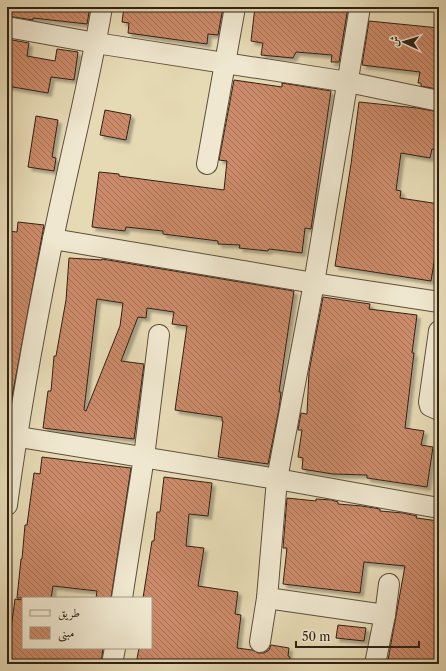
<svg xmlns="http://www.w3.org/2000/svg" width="446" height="671" font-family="'Libre Caslon Text',Amiri,serif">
	<defs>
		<pattern id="building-back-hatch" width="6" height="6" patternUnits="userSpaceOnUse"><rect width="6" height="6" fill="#cb8a69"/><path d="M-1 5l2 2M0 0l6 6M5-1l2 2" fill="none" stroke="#a57055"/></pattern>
		<filter id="shadow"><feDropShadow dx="3.5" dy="3.5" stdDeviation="1" flood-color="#0004"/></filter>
	</defs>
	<rect width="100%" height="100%" fill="#e6dab5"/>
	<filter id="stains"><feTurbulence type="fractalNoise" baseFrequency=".005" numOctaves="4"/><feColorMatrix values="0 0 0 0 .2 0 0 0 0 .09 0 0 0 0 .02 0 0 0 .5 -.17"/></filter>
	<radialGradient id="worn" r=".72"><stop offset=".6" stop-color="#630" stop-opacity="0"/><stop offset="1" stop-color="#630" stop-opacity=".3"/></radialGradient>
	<!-- building -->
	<g fill="url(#building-back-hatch)" stroke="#312115" fill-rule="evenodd" filter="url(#shadow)">
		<path d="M7,7h83l-3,17 -54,-6v2l-26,-4z"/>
		<path d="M124,7h99l-5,28 -10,-1 -1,10 -79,-11 1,-10 -7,-1z"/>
		<path d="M255,7h93l-9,55h-8l1,-7 -36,-3 -3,6 -32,-3 2,-12 -12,-2z"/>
		<path d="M369,21l70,7v45l-2,16 -16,-3v-3h-3l2,-11 -58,-7z"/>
		<path d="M7,39l22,4 -2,13 28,5 2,-12 21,3 -4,28 -23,-3 -3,16 -41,-7z"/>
		<path d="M234,80l48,7v-4l49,8 -20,138 -6,-1 -3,25 -33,-4 -1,2 -29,-3 1,-3 -22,-1v-3l-55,-7v-3l-37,-4 -1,4 -33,-4 7,-55 20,2v2l105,14 3,-29 -8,-1z"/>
		<path d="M359,102l58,6 22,4v38l-7,-1 -2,9 -29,-5 -5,37 5,1 -1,7 39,6v28l-8,49 -96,-15 16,-102z"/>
		<path d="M105,110l26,5 -5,25 -26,-5z"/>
		<path d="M36,116l22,4 -6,37 4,1 -2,13 -26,-4z"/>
		<path d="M18,222l26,3 -37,199v-193l10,1z"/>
		<path d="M69,258l33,2v-1l192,32 -15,101h2l-2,17 -11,55 -50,-7 5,-36h-1v-4l-47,-7 12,-84 -15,-2 2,-12 -27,-4 -1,10 -8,-1 -17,44 23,3 -10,75 -91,-11 5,-37h3l3,-35h2l10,-56zM97,299l26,4 -3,23 -34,85 -2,-1z"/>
		<path d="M323,297l47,7 -1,5 48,6 -5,38h2l-9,75 19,3 -3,14 12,2 -6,40 -60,-9v-3l-34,-1 -31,-5 1,-11 -5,-1 4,-27h-4l3,-17 6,1 2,-42z"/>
		<path d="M42,457l89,11 -20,130h-15l1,-7 -44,-5 -2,12h-34l4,-39h1l3,-34h2l7,-52 6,1z"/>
		<path d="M164,477l48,6 -4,33 -19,-2 -3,32 18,2 -6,38 40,6 -3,22 6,1 -4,33 15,2 7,3h5l5,-3 2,-5 18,3 -1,8 2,1 -1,7h-153l3,-16h12v-50h-8l9,-57h2l3,-29h3z"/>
		<path d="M287,498l29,3v-2l16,1 6,2v2l24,2 18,3v2l23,2 14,3 -1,2 23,3v72l-4,25 4,1v13l-6,32h-43l1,-4h-3l17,-94 -41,-4 -4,31 -77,-9 4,-36h-4z"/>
		<path d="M15,599l8,1v48h80l-2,16h-62l-32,-5z"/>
		<path d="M338,625l28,3 -2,13 -28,-3z"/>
	</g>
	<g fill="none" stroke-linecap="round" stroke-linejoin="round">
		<!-- minor casing -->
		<g stroke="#5e4f3d" stroke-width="22">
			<g id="minor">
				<path d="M7,27l89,16 252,39 91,19"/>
				<path d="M207,164l28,-157"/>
				<path d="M53,239l261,44 125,19"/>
				<path d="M439,331l-10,71 1,4 9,4"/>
				<path d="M7,435l270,44 162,29"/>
				<path d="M7,505c12,-89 28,-178 46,-266 16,-78 36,-154 49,-232"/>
				<path d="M122,598l22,-141 15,-122"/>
				<path d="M267,598l118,17"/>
				<path d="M260,642l7,-44 10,-119 37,-196 46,-276"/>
				<path d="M112,664l3,-16"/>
				<path d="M375,664l10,-49 4,-31"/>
			</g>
		</g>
		<!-- minor -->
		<use href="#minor" stroke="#efe7cf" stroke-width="20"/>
	</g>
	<!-- margin -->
	<rect width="446" height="671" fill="none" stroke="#e6dab5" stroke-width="24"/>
	<rect x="8" y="8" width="430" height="655" fill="none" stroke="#312115" stroke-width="2"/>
	<rect x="12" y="12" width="422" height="647" fill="none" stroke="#312115"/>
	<!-- legend -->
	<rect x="22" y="597" width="130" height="52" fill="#efe7cf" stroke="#a39885"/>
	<rect x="30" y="610" width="20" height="6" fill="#efe7cf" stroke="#a39885"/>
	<text x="58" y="617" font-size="12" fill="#312115">طريق</text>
	<rect x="30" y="627" width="20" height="12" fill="url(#building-back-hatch)" stroke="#a39885"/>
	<text x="58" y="637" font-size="12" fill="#312115">مبنى</text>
	<!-- north arrow -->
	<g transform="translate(404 42) rotate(274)" stroke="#efe7cf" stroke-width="3" paint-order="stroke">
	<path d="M0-3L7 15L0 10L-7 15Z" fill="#312115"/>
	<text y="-6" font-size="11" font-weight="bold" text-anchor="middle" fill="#312115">ش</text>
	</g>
	<!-- scale -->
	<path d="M296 641v6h123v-6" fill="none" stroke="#312115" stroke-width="2"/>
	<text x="302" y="641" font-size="12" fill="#312115" stroke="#efe7cf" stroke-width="3" paint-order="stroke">50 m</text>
	<rect width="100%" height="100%" filter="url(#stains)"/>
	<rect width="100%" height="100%" fill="url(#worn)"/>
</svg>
